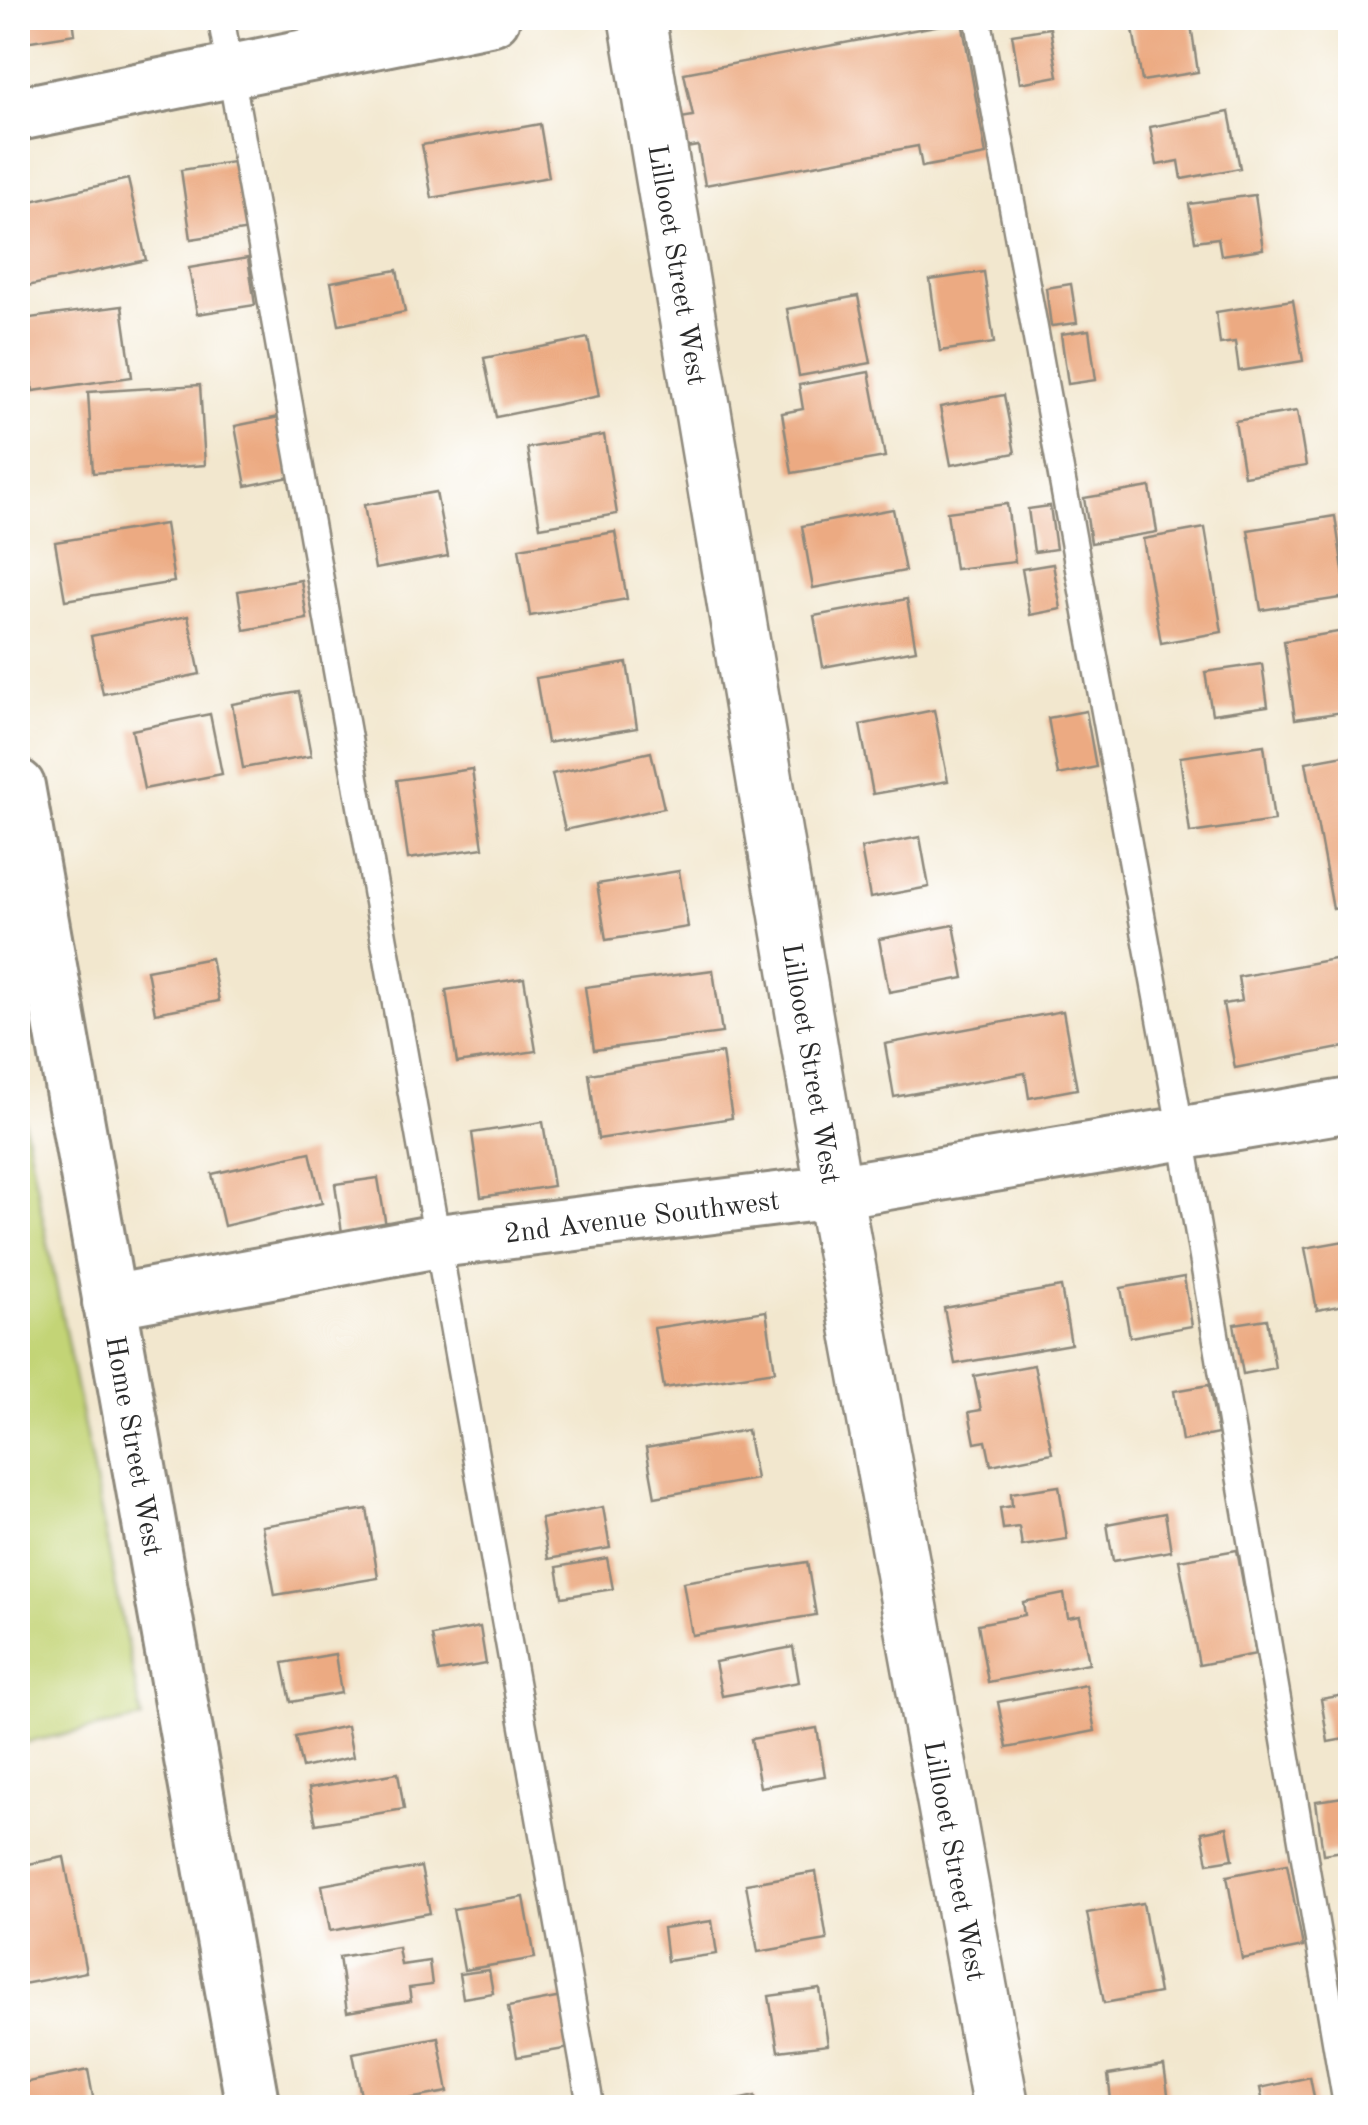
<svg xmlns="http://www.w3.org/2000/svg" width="1368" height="2125" font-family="'Old Standard TT',serif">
	<rect width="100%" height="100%" fill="#fff"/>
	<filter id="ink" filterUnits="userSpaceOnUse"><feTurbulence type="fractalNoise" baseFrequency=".01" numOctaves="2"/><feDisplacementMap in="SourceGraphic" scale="20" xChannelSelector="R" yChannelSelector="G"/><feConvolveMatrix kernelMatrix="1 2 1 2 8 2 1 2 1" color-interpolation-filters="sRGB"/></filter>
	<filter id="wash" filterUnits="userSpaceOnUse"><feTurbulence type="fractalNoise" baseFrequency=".0048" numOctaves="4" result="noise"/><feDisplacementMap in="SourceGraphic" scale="40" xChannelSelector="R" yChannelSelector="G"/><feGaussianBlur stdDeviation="2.25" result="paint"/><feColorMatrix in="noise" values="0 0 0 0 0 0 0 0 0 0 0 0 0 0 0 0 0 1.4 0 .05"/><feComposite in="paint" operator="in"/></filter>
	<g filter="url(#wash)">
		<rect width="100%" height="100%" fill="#f2e7ce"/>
		<!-- green -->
		<path fill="#c3d476" stroke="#778050" stroke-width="2.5" d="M18,1093l124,626 -124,25z"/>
		<g id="blocks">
			<!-- building -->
			<g fill="#ecaa82">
				<path d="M18,18h55l2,16 -57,9z"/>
				<path d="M1131,18h59l8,54 -56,9z"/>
				<path d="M962,21l24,134 -64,12 -4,-21 -213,39 -7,-39 -12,2 -5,-30 12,-2 -9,-43z"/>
				<path d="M1050,28l8,48 -38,7 -8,-49z"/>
				<path d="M1229,112l11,56 -58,11 -3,-18 -22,4 -7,-38z"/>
				<path d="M540,124l9,53 -117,21 -10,-53z"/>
				<path d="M246,160l10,69 -65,10 -10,-69z"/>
				<path d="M128,179l18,81 -123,27 -5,-25v-58z"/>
				<path d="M1255,195l8,54 -42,6 -3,-17 -23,3 -6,-37z"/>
				<path d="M248,258l7,47 -58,9 -8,-46z"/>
				<path d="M397,270l8,42 -66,13 -8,-43z"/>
				<path d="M984,272l10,71 -54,8 -10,-71z"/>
				<path d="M1071,284l6,39 -26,3 -5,-38z"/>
				<path d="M858,296l13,67 -72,13 -12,-67z"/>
				<path d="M1293,300l10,61 -64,10 -4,-29 -15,2 -4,-32z"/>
				<path d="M122,306l10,71 -99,14 -11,-72z"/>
				<path d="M1089,330l7,50 -28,4 -7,-50z"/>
				<path d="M588,338l11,58 -103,21 -12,-59z"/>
				<path d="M869,372l16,85 -93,16 -10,-60 21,-4 -4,-24z"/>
				<path d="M200,385l5,80 -112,8 -5,-81z"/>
				<path d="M1004,395l11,58 -64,12 -11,-58z"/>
				<path d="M1297,411l9,55 -62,10 -9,-55z"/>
				<path d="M279,417l11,60 -44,9 -11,-60z"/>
				<path d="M604,435l13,79 -77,13 -13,-79z"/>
				<path d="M1150,487l7,45 -66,11 -7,-45z"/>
				<path d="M436,492l12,64 -73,13 -11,-64z"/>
				<path d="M1007,504l8,58 -60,7 -8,-57z"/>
				<path d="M1050,506l6,43 -22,3 -6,-43z"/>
				<path d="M893,509l12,62 -92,17 -11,-62z"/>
				<path d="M1335,516l12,81 -86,13 -13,-80z"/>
				<path d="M165,524l9,58 -109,18 -10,-58z"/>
				<path d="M1205,528l17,104 -61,11 -18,-104z"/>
				<path d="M615,532l12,67 -97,17 -11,-68z"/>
				<path d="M1053,564l8,45 -31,6 -8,-46z"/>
				<path d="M301,580l6,39 -63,11 -6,-39z"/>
				<path d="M907,599l9,51 -93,17 -9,-51z"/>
				<path d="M188,616l12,58 -97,20 -12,-58z"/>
				<path d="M1350,630v81l-55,8 -11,-78z"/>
				<path d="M627,663l10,65 -90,15 -11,-65z"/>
				<path d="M1262,664l6,42 -56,8 -7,-42z"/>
				<path d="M299,692l12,64 -68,12 -11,-64z"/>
				<path d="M934,710l14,71 -75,13 -13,-69z"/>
				<path d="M1086,711l10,56 -38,8 -10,-57z"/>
				<path d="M210,714l12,60 -78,15 -12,-59z"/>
				<path d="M1264,745l10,76 -84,12 -10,-76z"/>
				<path d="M651,752l13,56 -99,22 -13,-56z"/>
				<path d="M1350,754v152l-17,3 -27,-147z"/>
				<path d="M472,769l11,79 -75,11 -11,-79z"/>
				<path d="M920,837l9,50 -59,11 -9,-50z"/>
				<path d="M679,871l9,56 -82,13 -9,-56z"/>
				<path d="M954,925l10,53 -75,14 -10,-53z"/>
				<path d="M1350,956v90l-115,22 -12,-64 19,-3 -4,-24z"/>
				<path d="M211,958l8,43 -64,12 -8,-43z"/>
				<path d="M713,970l9,63 -128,17 -9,-63z"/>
				<path d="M524,978l12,73 -79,12 -11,-73z"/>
				<path d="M1063,1011l14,78 -48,9 -4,-25 -131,24 -9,-53z"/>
				<path d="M722,1053l10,65 -134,21 -9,-65z"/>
				<path d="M543,1122l10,64 -72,11 -9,-64z"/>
				<path d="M310,1152l12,51 -98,23 -12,-52z"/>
				<path d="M378,1178l8,48 -44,7 -7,-49z"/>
				<path d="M1350,1240v64l-33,6 -12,-62z"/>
				<path d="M1184,1277l8,49 -62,11 -9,-49z"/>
				<path d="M1061,1287l10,57 -116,20 -11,-56z"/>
				<path d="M766,1311l9,60 -111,17 -10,-60z"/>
				<path d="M1267,1319l8,49 -32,6 -9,-50z"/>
				<path d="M1034,1365l18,88 -61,12 -5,-24 -11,2 -6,-31 12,-2 -7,-34z"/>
				<path d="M1209,1385l9,49 -36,7 -8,-50z"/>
				<path d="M747,1430l9,49 -101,18 -9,-49z"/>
				<path d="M1059,1486l8,53 -45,7 -3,-19 -16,2 -3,-21 12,-2 -1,-13z"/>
				<path d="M603,1507l7,41 -62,11 -7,-40z"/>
				<path d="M367,1509l11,69 -103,17 -13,-69z"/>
				<path d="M1165,1513l6,38 -58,10 -6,-37z"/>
				<path d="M1237,1550l19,104 -57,11 -20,-105z"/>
				<path d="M607,1558l6,31 -51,8 -5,-30z"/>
				<path d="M807,1562l9,53 -124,20 -9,-53z"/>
				<path d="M1064,1594l4,24 12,-2 9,47 -101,19 -10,-58 47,-9 -2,-13z"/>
				<path d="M480,1627l6,37 -47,8 -7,-36z"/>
				<path d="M793,1647l6,35 -77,14 -7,-34z"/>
				<path d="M335,1654l6,39 -50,9 -8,-39z"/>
				<path d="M1086,1685l9,46 -88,17 -9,-46z"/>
				<path d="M1350,1694v44l-22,4 -7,-43z"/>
				<path d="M347,1726l6,31 -51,11 -7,-31z"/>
				<path d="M817,1728l8,48 -65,11 -9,-48z"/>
				<path d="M398,1773l6,36 -88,15 -7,-36z"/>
				<path d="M1350,1796v54l-27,4 -7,-53z"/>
				<path d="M1227,1827l6,32 -25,4 -6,-31z"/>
				<path d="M64,1857l22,115 -68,13v-119z"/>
				<path d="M1287,1864l16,83 -61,12 -15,-83z"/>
				<path d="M421,1867l9,46 -100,18 -8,-46z"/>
				<path d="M816,1872l11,68 -69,12 -12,-68z"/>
				<path d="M524,1897l11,61 -71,12 -11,-61z"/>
				<path d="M1143,1903l16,90 -55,10 -17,-90z"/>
				<path d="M712,1921l5,33 -50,7 -4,-33z"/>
				<path d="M398,1947l3,18 28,-4 3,24 -23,3 2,13 -64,11 -8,-55z"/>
				<path d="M489,1970l4,23 -30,5 -4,-24z"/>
				<path d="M820,1989l8,56 -50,6 -9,-55z"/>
				<path d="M567,1996l9,51 -59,10 -9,-50z"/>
				<path d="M438,2037l10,55 -85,15 -10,-54z"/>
				<path d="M1164,2066l6,42h-58l-4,-33z"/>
				<path d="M88,2070l7,38h-77v-24z"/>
				<path d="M1310,2077l6,31h-52l-4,-20z"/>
				<path d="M755,2096l2,12h-47v-2z"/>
			</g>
		</g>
	</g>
	<g filter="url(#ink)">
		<use href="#blocks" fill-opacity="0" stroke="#8e897c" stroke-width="2.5"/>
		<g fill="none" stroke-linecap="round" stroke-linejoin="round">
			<!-- service casing -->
			<g stroke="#8e897c" stroke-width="30">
				<g id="service">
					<path d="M221,18l370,2090"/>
					<path d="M978,18l203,1113 166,977"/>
				</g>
			</g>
			<!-- minor casing -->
			<g stroke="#8e897c" stroke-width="58">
				<g id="minor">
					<path d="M18,114l475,-96"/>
					<path id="s1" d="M18,786l235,1322"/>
					<path id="s2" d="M109,1302l329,-61 396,-49 516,-87"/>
				</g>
			</g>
			<!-- tertiary casing -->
			<g stroke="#8e897c" stroke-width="60">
				<g id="tertiary">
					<path id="s3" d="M637,18l197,1174 167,916"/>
				</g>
			</g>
			<!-- service -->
			<use href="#service" stroke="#fff" stroke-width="25"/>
			<!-- minor -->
			<use href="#minor" stroke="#fff" stroke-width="52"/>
			<!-- tertiary -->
			<use href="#tertiary" stroke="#fff" stroke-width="55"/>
		</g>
	</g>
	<g text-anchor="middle" stroke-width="9" stroke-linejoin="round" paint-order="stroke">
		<!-- street labels -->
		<g font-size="28" fill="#2b2b2b" stroke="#fff">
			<text dy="10" stroke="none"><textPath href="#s3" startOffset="250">Lillooet Street West</textPath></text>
			<text dy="10" stroke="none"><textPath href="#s3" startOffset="1060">Lillooet Street West</textPath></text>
			<text dy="10" stroke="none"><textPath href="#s2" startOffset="540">2nd Avenue Southwest</textPath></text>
			<text dy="10" stroke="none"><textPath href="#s1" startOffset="670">Home Street West</textPath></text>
			<text dy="10" stroke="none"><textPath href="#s3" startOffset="1870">Lillooet Street West</textPath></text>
		</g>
	</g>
	<!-- margin -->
	<rect width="1368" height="2125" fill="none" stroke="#fff" stroke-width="60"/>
</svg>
